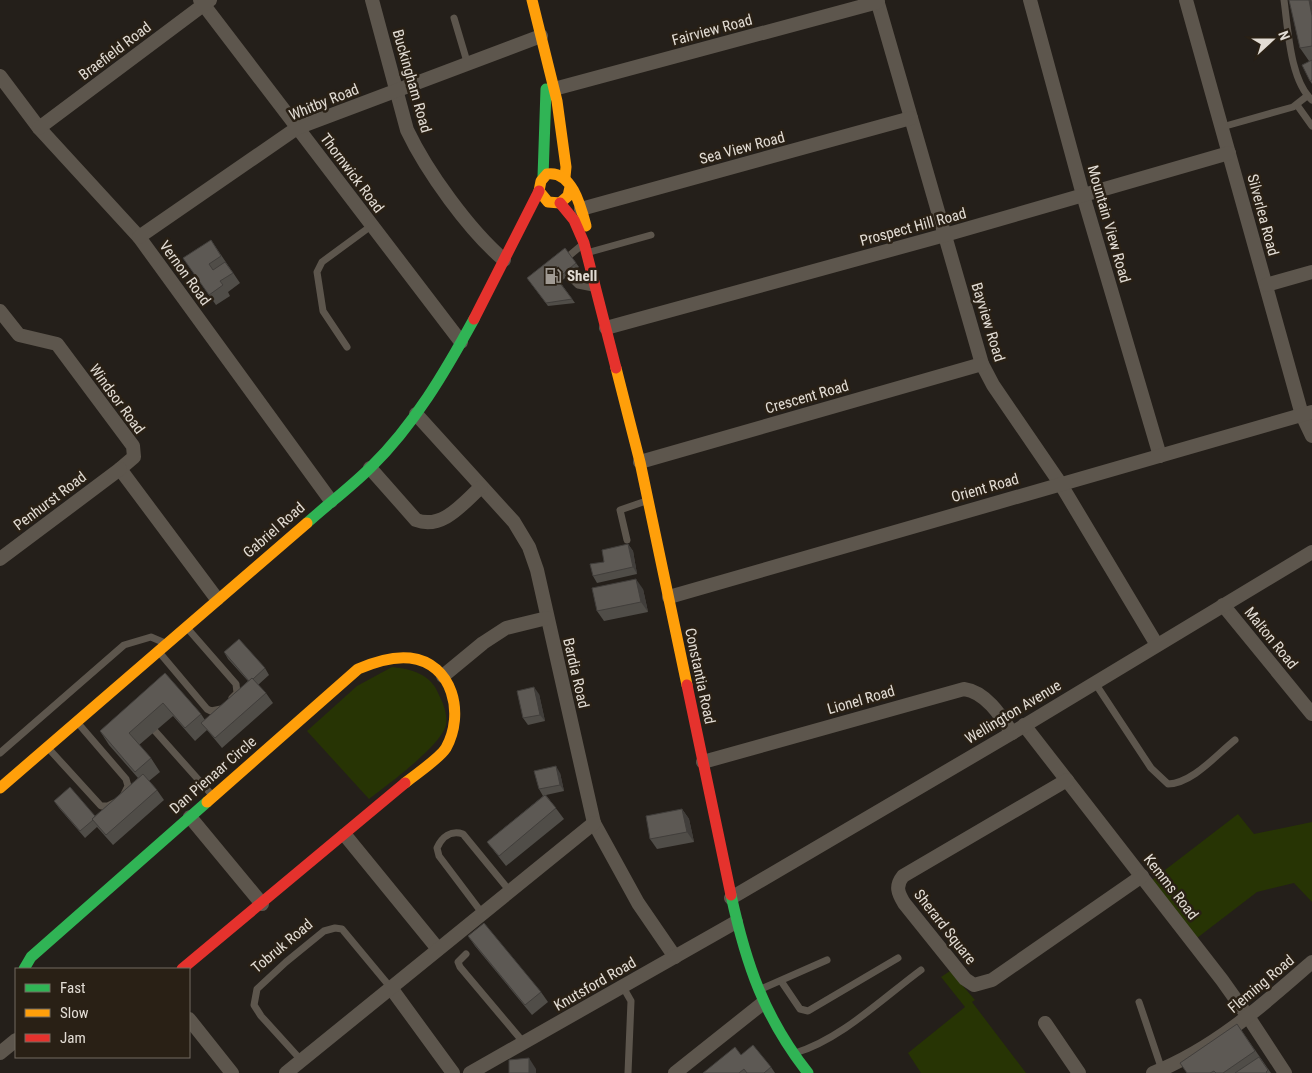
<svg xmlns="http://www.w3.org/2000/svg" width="1312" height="1073" font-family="'Roboto Condensed',sans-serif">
	<rect width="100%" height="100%" fill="#241f1a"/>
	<!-- green -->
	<g fill="#273404">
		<path d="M392,667c20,2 39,7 47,28 4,8 9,20 7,30 -5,21 -59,60 -77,74l-62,-68 50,-45z"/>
		<path d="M1238,814l16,20 58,-12v80l-18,-19 -37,9 -60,46 -45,-58z"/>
		<path d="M950,971l25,29 -3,2 54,71h-105l-13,-20 57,-46 -24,-30z"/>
	</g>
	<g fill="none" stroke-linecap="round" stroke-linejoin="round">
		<!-- lane -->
		<g stroke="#5d564d" stroke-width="7">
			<path d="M1284,0c4,28 6,81 28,100"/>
			<path d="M454,18l14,47"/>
			<path d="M1297,105l15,21"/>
			<path d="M1222,127l71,-20 14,-11"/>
			<path d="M590,252l61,-17"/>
			<path d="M570,255l12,-10"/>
			<path d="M568,275l10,10 15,3"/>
			<path d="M347,347l-24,-36 -6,-39 5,-10 49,-36"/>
			<path d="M627,540l-7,-30 26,-9"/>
			<path d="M188,629l48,55 1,9 -5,5"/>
			<path d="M159,652l48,57 4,2 10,-2"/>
			<path d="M1095,683l56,85 17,16c25,-1 48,-29 67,-44"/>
			<path d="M77,722l49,57 2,7 -4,8"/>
			<path d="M155,731l57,64"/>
			<path d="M49,749l52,57h7l6,-3"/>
			<path d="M0,753l124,-108 27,-8 14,6"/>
			<path d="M482,913l-43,-57 -2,-8c5,-11 14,-18 26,-14l46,56"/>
			<path d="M466,954l-8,8 2,5 64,76"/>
			<path d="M781,981l19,28 8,2 90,-53"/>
			<path d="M623,987l8,14 -3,72"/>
			<path d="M759,990l68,-30"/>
			<path d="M1139,1002l23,68"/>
			<path d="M795,1053c45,-13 88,-55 126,-83"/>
			<path d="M301,1060l-40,-44 -7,-11 3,-16 29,-27 38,-31 11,-3 7,1 49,59"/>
		</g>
		<!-- street -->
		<g stroke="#5d564d" stroke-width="14">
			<path d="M200,0l261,342"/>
			<path d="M372,0l35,130c20,42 62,100 97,130"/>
			<path d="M877,0l105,364 11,21 67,98 97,162"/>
			<path d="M1030,0l53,195 77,261"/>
			<path d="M1186,0l116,415 10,21"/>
			<path d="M0,76l39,52 100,109 192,264"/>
			<path d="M554,89l324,-87"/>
			<path d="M39,128l171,-128"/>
			<path d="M581,209l330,-91"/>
			<path d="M139,237l158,-109 244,-92"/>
			<path d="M1266,285l46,-13"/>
			<path d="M0,311l19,24 38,9 76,102 1,11 -14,12 97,130"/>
			<path d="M606,328l339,-93 284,-82"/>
			<path d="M416,414l98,108 15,25 8,23 57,253 44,80 37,54"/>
			<path d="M640,462l342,-98"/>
			<path d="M370,468l46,52c27,10 47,-17 65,-33"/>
			<path d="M0,559l120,-90"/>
			<path d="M669,597l643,-185"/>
			<path d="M1223,605l89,109"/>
			<path d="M443,676l40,-33 23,-15 41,-10"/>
			<path d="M1024,725l198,255 27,38 36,55"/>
			<path d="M703,762l261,-73c22,3 37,27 48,44"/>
			<path d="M1067,780l-164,96c-8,10 -5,17 1,27l61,76 9,6 18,-5 150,-104"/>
			<path d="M190,817l72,87"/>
			<path d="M345,835l93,114"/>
			<path d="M731,898l281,-165 300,-181"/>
			<path d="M391,988l62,85"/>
			<path d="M189,1019l43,54"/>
			<path d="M1045,1023l34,50"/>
			<path d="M0,1053l16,-13"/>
			<path d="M286,1073l308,-250"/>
			<path d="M470,1073l266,-151"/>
			<path d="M675,1073l88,-70"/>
			<path d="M1153,1073c61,-24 110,-68 159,-111"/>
		</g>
		<!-- fast -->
		<g stroke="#30b455" stroke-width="11">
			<path d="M543,177l3,-88"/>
			<path d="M307,523c21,-19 44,-36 64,-56 43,-42 74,-95 103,-148"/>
			<path d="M731,895c15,69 33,122 77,178"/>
			<path d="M24,969l7,-12 176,-155"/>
		</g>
		<!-- slow -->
		<g stroke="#ff9f0a" stroke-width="11">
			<path d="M532,0l25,101 9,66 -1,10"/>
			<path d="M570,187l-2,9 -8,7 -12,-1 -9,-11 2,-10 6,-7c25,-4 34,33 39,52"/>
			<path d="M616,368l24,94 47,223"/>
			<path d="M0,788l307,-265"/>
			<path d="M207,802l151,-133c16,-7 34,-13 52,-11 43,5 55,56 36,90 -7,11 -30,26 -41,35"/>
		</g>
		<!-- jam -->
		<g stroke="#e5322d" stroke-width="11">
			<path d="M560,203l14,17 10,23 32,125"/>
			<path d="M474,319l65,-128"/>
			<path d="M687,685l44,210"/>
			<path d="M182,969l223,-186"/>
		</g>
	</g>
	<!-- wall -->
	<g fill="#504d48">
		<path d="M1289,0h23v84l-2,-3 -1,-20 -9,-13z"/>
		<path d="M211,240l29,43 -12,9 2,4 -14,9 -33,-47z"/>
		<path d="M565,248l14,19 -19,15 15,21 -27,3 -21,-28z"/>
		<path d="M628,544l5,7 4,23 -40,9 -4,-7 11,-14z"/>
		<path d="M643,589l5,23 -44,9 -7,-10z"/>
		<path d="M224,652l41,16 4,7 -11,10 8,8 7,10 -51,45 -15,-18 -12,11 -22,-25 -34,29 12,13 9,14 -11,9 8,9 7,10 -51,45 -16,-18 -12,11 -26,-30 -5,-7 41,15 43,-38 -29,-33 -9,-14 65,-58 36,41 4,6 43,-39 -20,-22z"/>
		<path d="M539,694l6,27 -17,4 -5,-7z"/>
		<path d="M560,773l4,18 -18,4 18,24 -58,47 -19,-24 56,-46 -4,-7z"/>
		<path d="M682,809l7,10 5,23 -37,7 -7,-10z"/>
		<path d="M468,936l73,56 7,10 -16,13 -57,-69z"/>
		<path d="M1237,1024l34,49h-84z"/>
		<path d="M741,1055l30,12 4,6h-72z"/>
	</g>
	<!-- shaded-wall -->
	<g fill="#413e3b">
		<path d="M1309,0h2l1,2v14z"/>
		<path d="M628,544l5,7 4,23 -4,-7z"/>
		<path d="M636,579l7,10 5,23 -7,-10z"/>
		<path d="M534,687l5,7 6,27 -5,-6z"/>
		<path d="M556,766l4,7 4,18 -4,-6z"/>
		<path d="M682,809l7,10 5,23 -7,-10z"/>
		<path d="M529,1058l7,11v4h-7z"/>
	</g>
	<!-- building -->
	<g fill="#5d5954" stroke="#413e3b">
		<path d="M1289,0h20l3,16v30l-12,2z"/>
		<path d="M1312,60v20l-2,1 -8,-16z"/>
		<path d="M211,240l10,16 -12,8 4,6 12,-8 8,11 -13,8 3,4 -14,10 -26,-37z"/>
		<path d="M565,248l11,15 -19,16 15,20 -26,4 -19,-25z"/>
		<path d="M628,544l5,23 -40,9 -3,-12 14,-2 -2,-12z"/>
		<path d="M636,579l5,23 -44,9 -5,-23z"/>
		<path d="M239,639l26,29 -12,11 -1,-1 -3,3 -25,-29z"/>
		<path d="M165,673l36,41 -16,14 -22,-25 -34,30 22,25 -16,14 -35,-41z"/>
		<path d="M252,678l14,15 -51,45 -14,-15z"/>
		<path d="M534,687l6,28 -17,3 -6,-27z"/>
		<path d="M556,766l4,19 -21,4 -5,-18z"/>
		<path d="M143,774l14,16 -51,45 -14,-16z"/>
		<path d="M70,787l25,29 -3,3 1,1 -13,11 -26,-30z"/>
		<path d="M545,795l11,13 -57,48 -12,-14z"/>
		<path d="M682,809l5,23 -37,7 -4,-23z"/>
		<path d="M484,923l57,69 -16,13 -57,-69z"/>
		<path d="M1237,1024l18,27 -32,22h-7l-2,-2 -4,2h-23l-7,-10z"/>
		<path d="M753,1045l18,22 -7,6h-17l-3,-4 -5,4h-36l32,-26 6,8z"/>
		<path d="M1259,1057l9,13 -2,2 1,1h-32z"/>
		<path d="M529,1058v15h-20v-13z"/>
	</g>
	<!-- icons -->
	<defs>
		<g id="fuel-bare" transform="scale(1.35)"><path d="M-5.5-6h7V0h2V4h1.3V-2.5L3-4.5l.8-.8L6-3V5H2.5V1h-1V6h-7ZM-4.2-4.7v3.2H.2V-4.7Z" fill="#a09a93" stroke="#292015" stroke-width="2.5" paint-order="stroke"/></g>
	</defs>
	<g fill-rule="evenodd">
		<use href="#fuel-bare" x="553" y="276"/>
	</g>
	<g text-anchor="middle" stroke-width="5" stroke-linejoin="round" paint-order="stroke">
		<!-- street labels -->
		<g font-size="15" fill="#e2dcd4" stroke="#292015">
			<text transform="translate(712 30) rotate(-15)" y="5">Fairview Road</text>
			<text transform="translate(115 51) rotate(-37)" y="5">Braefield Road</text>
			<text transform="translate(412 81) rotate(74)" y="5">Buckingham Road</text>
			<text transform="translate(324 102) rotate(-22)" y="5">Whitby Road</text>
			<text transform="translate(742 148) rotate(-15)" y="5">Sea View Road</text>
			<text transform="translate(352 173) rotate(53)" y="5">Thornwick Road</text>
			<text transform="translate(1263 215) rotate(75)" y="5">Silverlea Road</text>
			<text transform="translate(1109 224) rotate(74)" y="5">Mountain View Road</text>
			<text transform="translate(913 227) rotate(-15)" y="5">Prospect Hill Road</text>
			<text transform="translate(185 273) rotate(54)" y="5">Vernon Road</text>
			<text transform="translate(988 322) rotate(73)" y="5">Bayview Road</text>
			<text transform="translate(807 397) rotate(-16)" y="5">Crescent Road</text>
			<text transform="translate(117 399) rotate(54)" y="5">Windsor Road</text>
			<text transform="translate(985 488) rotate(-16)" y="5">Orient Road</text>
			<text transform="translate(50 501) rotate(-37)" y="5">Penhurst Road</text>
			<text transform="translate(274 530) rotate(-41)" y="5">Gabriel Road</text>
			<text transform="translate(1271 638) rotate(51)" y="5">Malton Road</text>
			<text transform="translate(576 673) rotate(77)" y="5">Bardia Road</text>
			<text transform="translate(700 676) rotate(78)" y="5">Constantia Road</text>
			<text transform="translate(861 700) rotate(-16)" y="5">Lionel Road</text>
			<text transform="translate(1013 712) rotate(-31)" y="5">Wellington Avenue</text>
			<text transform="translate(213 775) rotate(-41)" y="5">Dan Pienaar Circle</text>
			<text transform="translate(1171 887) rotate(52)" y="5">Kemms Road</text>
			<text transform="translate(945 927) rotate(52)" y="5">Sherard Square</text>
			<text transform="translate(282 946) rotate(-40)" y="5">Tobruk Road</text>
			<text transform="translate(595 984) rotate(-30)" y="5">Knutsford Road</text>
			<text transform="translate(1261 984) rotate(-40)" y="5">Fleming Road</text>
		</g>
		<!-- poi labels -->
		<g font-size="15" font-weight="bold" fill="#e2dcd4" stroke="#292015" text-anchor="start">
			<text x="567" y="281">Shell</text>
		</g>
	</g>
	<!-- legend -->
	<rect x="15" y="968" width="175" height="90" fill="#292015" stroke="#736b61"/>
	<rect x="25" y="984" width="25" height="8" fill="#30b455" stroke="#736b61"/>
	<text x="60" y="993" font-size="15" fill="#e2dcd4">Fast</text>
	<rect x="25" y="1009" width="25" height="8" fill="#ff9f0a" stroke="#736b61"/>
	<text x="60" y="1018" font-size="15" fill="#e2dcd4">Slow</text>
	<rect x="25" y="1034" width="25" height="8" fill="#e5322d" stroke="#736b61"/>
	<text x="60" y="1043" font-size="15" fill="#e2dcd4">Jam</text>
	<!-- north arrow -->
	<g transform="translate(1272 40) rotate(69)" stroke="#292015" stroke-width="4" paint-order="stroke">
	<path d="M0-4L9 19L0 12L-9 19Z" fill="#e2dcd4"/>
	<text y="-8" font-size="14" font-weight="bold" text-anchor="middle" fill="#e2dcd4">N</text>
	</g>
</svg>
